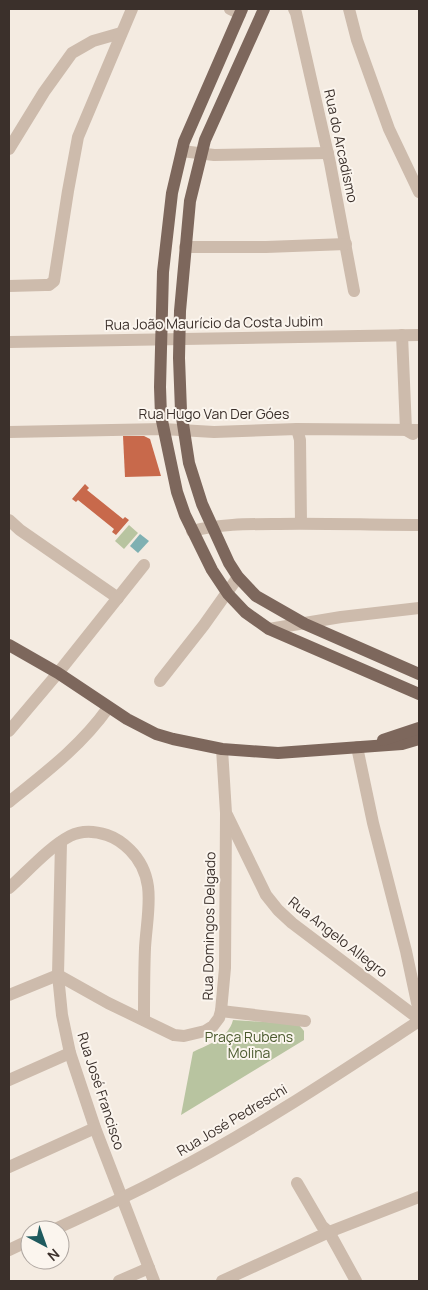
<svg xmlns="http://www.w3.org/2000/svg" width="428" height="1290" font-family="Manrope,sans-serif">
	<rect width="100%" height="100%" fill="#f4ebe1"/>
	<!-- green -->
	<g fill="#b8c4a0">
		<path d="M129,525l9,8 -14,16 -9,-8z"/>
		<path d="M233,1020l65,4 6,7v9l-123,75 12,-63c16,-8 35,-13 40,-32z"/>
	</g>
	<!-- water -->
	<path fill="#7fb0b2" d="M140,534l9,7 -11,12 -8,-7z"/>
	<!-- building -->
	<g fill="#c8694b">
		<path d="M123,436h21l6,3 11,37 -36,1z"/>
		<path d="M85,484l4,4 -2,2 36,29 2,-2 4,3 -13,15 -4,-3 2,-3 -36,-29 -2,2 -4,-3z"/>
	</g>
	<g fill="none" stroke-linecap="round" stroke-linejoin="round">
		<!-- minor -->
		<g stroke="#cdbbac" stroke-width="12">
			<path d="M230,9l10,5"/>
			<path d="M294,9l2,4 34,150 24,128"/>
			<path d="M349,9l8,31 32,89 30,63"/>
			<path d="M9,149l35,-57 28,-39 21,-12 28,-8"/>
			<path d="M182,151l32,4 114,-2"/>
			<path d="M185,247h81l80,-3"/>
			<path d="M9,286l36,-1h4l5,-4 14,-90 10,-54 54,-128"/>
			<path d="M402,335l4,95 7,4"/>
			<path d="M9,342l410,-7"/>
			<path d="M297,429l3,11 1,83"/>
			<path d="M9,432l154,-3 51,3 83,-3 122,1"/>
			<path d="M9,520l11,10 98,68"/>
			<path d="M192,531c27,-7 54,-7 81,-7 49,-1 97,1 146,1"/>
			<path d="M269,629l72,-12 78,-9"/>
			<path d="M160,681l44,-56 34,-48"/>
			<path d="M9,731l49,-58 86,-108"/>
			<path d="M357,747l16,76 33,128 13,61"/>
			<path d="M9,802c36,-29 72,-56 99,-94"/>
			<path d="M227,815l39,80 12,15 14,13 127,96"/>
			<path d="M61,842l-3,133 4,40 8,38 25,75 59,153"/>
			<path d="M9,888c18,-16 40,-41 61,-52 12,-6 25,-5 37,-1 9,3 16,8 23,15 28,28 17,62 15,98 -1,24 -1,48 -1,72"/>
			<path d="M9,995l49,-20 50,28 66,32 10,1 21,-5 8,-5 6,-8 2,-7 4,-43 1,-155 -4,-64"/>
			<path d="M221,1011l84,10"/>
			<path d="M9,1080l61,-27"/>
			<path d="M9,1167l86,-39"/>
			<path d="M297,1183l25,43 7,6 27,49"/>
			<path d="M53,1230c39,-18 78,-35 116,-56 87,-45 169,-100 250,-153"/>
			<path d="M9,1250l21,-10"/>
			<path d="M119,1281l30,-13"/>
			<path d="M222,1281l107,-49 90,-35"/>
		</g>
		<!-- major -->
		<g stroke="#7d675c" stroke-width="12">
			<path d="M242,9l-58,133 -12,51 -9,79 -3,115 1,29 16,76 8,23 27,55 16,24 17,18 24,17 150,65"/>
			<path d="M264,9l-59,131 -15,61 -10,110 -1,47 2,53 8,52 13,41 27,59 9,14 18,19 49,28 114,50"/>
			<path d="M9,645l49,28 69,46 29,15 17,5 49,10 56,4 124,-9 17,-5"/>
			<path d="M383,740l36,-12"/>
		</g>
	</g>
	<g text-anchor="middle" stroke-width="4" stroke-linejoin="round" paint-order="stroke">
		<!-- street labels -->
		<g font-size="14" fill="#3b302b" stroke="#fbf5ee">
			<text transform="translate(341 146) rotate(78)" y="5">Rua do Arcadismo</text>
			<text transform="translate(214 323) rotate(-1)" y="5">Rua João Maurício da Costa Jubim</text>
			<text x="214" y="419">Rua Hugo Van Der Góes</text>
			<text transform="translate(209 926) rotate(-89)" y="5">Rua Domingos Delgado</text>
			<text transform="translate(338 937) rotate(38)" y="5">Rua Angelo Allegro</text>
			<text transform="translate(101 1091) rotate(72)" y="5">Rua José Francisco</text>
			<text transform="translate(232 1120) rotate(-31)" y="5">Rua José Pedreschi</text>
		</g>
		<!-- park labels -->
		<g font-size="14" fill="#4a5a2e" stroke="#fbf5ee">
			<text x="249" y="1042">Praça Rubens<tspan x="249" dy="16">Molina</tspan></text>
		</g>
	</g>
	<!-- border -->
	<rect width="428" height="1290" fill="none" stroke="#3b302b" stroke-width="20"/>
	<!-- north arrow -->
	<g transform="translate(45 1245) rotate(139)"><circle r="24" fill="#fbf5ee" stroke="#aea6a0"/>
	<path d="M0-4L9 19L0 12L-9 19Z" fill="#1f5a5e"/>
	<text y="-8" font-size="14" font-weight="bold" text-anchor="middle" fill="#3b302b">N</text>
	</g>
</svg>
